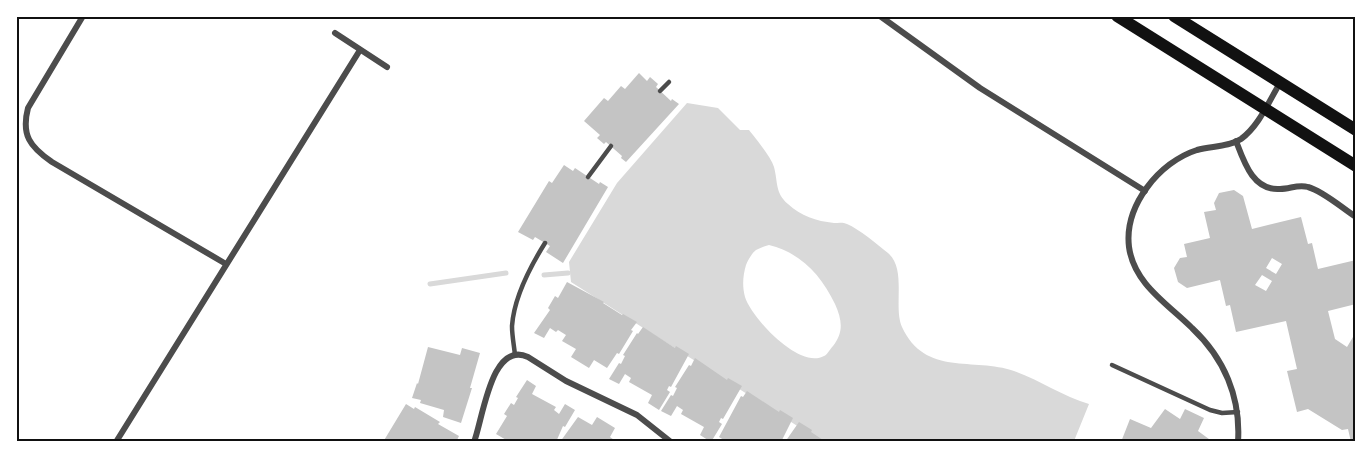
<svg xmlns="http://www.w3.org/2000/svg" width="1372" height="458" font-family="'Source Sans 3',sans-serif">
	<rect width="100%" height="100%" fill="#fff"/>
	<!-- water -->
	<path fill="#d9d9d9" fill-rule="evenodd" d="M687,103l31,5 22,22h9c7,9 22,27 25,37 4,15 1,26 14,37 13,12 28,17 46,19 4,0 9,-1 13,1 12,5 30,20 41,29 19,16 5,54 14,74 23,50 72,30 112,44 26,9 48,25 75,33l-15,37h-253l-250,-159 -2,-20 48,-79zM769,245c32,8 52,30 66,59 7,16 9,28 -2,42 -3,3 -6,9 -9,10 -25,14 -73,-39 -79,-59 -3,-11 -2,-22 1,-32 2,-5 6,-12 10,-15 4,-2 9,-4 13,-5z"/>
	<g fill="none" stroke-linecap="round" stroke-linejoin="round">
		<!-- stream -->
		<g stroke="#d9d9d9" stroke-width="5">
			<path d="M544,275l24,-2"/>
			<path d="M430,284l76,-11"/>
		</g>
	</g>
	<!-- building -->
	<g fill="#c4c4c4" fill-rule="evenodd">
		<path d="M639,73l8,8 3,-4 8,7 -2,3 15,14 1,-2 7,5 -53,58 -5,-4 1,-2 -16,-14 -2,2 -7,-6 3,-3 -16,-14 20,-23 4,3 13,-15 4,3z"/>
		<path d="M564,165l9,6 2,-3 24,16 1,-2 8,5 -45,76 -17,-11 4,-6 -15,-9 -2,3 -15,-8 31,-51 3,2z"/>
		<path d="M1234,190l9,6 9,33 49,-12 7,27 4,-1 6,26 38,-9v44l-28,7 7,28 12,8 6,-10 3,1v104h-5l-3,-13 -6,1 -34,-21 -11,3 -10,-41 10,-2 -11,-48 -50,11 -6,-27 -4,1 -6,-26 -33,8 -9,-6 -4,-14 6,-10 7,-1 -3,-13 26,-6 -6,-26 12,-2 -2,-7 5,-10zM1272,258l10,6 -6,10 -10,-6zM1262,275l10,6 -6,10 -11,-6z"/>
		<path d="M567,282l37,20 -1,1 19,12 1,-1 14,8 -6,8 2,1 -14,23 -2,-1 -10,15 -13,-8 -5,8 -18,-11 5,-8 -14,-8 4,-6 -8,-5 -2,2 -6,-4 -6,10 -10,-5 16,-23 -2,-2 7,-12 3,2z"/>
		<path d="M643,327l32,21 1,-2 13,8 -18,33 -2,-1 -2,4 3,2 -11,18 -11,-7 4,-8 -23,-13 2,-4 -6,-4 -6,10 -10,-5 10,-16 2,1 4,-8 -2,-1 14,-22 1,1z"/>
		<path d="M428,347l32,8 2,-7 18,5 -10,35h2l-11,35 -18,-6 1,-7 -24,-7 1,-3 -9,-2 5,-15 1,1z"/>
		<path d="M695,358l32,22 1,-2 14,8 -19,33 -2,-1 -2,4 3,2 -11,18 -11,-7 4,-8 -23,-13 2,-4 -6,-4 -6,10 -10,-5 10,-16 2,1 4,-8 -2,-1 14,-22 2,1z"/>
		<path d="M527,380l9,6 -4,8 24,13 -2,3 5,4 6,-10 10,6 -10,17 -2,-1 -7,16h-44l-3,-2 -1,1 -12,-7 11,-18 -3,-2 7,-11 3,2 4,-7 -2,-1z"/>
		<path d="M747,391l32,21 1,-2 13,8 -12,24h-54l-8,-5 22,-41 2,1z"/>
		<path d="M406,404l8,5 1,-2 25,15 -2,2 21,12 -3,6h-73z"/>
		<path d="M1165,409l15,10 5,-10 19,9 -6,13 15,11h-92l9,-23 21,9z"/>
		<path d="M578,417l14,8 5,-8 18,11 -5,9 7,5h-57z"/>
		<path d="M799,422l13,8 -1,2 15,10h-41z"/>
	</g>
	<g fill="none" stroke-linecap="round" stroke-linejoin="round">
		<!-- service -->
		<g stroke="#4c4c4c" stroke-width="4.5">
			<path d="M660,91l9,-9"/>
			<path d="M588,177l23,-31"/>
			<path d="M515,355c-1,-10 -3,-19 -3,-29 2,-29 18,-59 33,-83"/>
			<path d="M1112,365l98,45 12,3 16,-1"/>
		</g>
		<!-- minor -->
		<g stroke="#4c4c4c" stroke-width="6">
			<path d="M83,16l-55,92c-7,27 2,39 24,54l174,102"/>
			<path d="M880,16l100,72 165,103"/>
			<path d="M335,33l52,34"/>
			<path d="M1236,141c8,21 17,50 44,48 10,0 18,-5 28,-2 15,4 34,21 48,30"/>
			<path d="M116,442l244,-392"/>
			<path d="M474,442c9,-23 17,-102 54,-85l38,24 71,34 34,27"/>
			<path d="M1238,442c3,-45 -14,-84 -46,-114 -24,-24 -58,-44 -63,-81 -5,-41 30,-85 68,-97 14,-4 32,-3 44,-11 18,-13 28,-38 39,-56"/>
		</g>
		<!-- secondary -->
		<g stroke="#111" stroke-width="12">
			<path d="M1117,16l239,150"/>
			<path d="M1174,16l182,114"/>
		</g>
	</g>
	<!-- border -->
	<rect width="1372" height="458" fill="none" stroke="#ffffff" stroke-width="36"/>
	<rect x="18" y="18" width="1336" height="422" fill="none" stroke="#111" stroke-width="2"/>
</svg>
